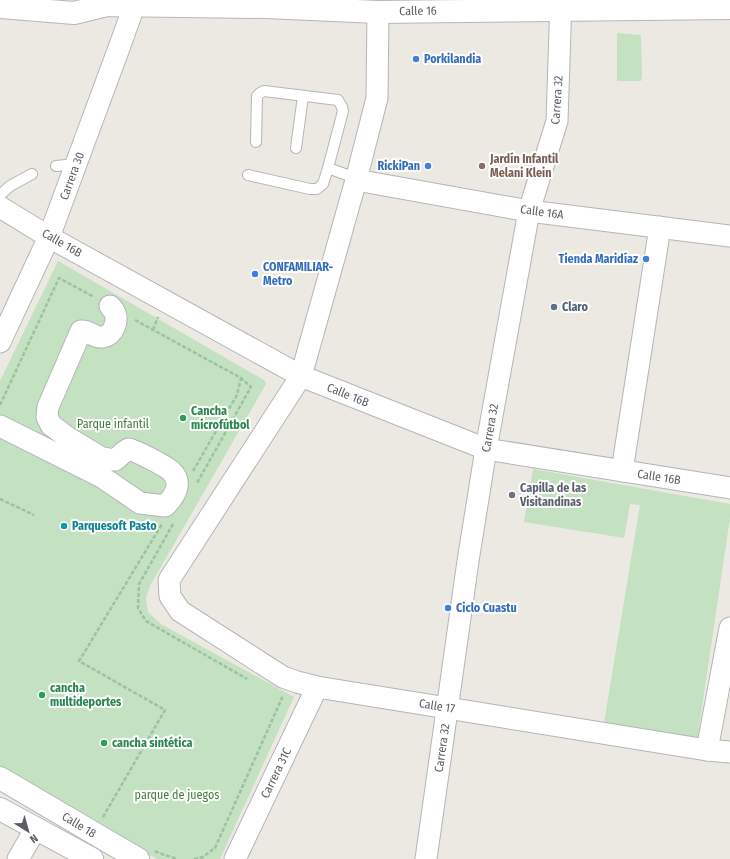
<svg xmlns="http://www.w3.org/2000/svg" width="730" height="859" font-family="'Fira Sans Condensed',sans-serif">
	<rect width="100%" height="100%" fill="#ece9e2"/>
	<!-- green -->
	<g fill="#c4e1c1">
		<path d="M617,33l24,2 1,41 -1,5h-24z"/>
		<path d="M58,261l206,119 2,4 -116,202 -4,12 2,14 13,12 133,73 -74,162h-63l-45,-24 -112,-66v-388z"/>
		<path d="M533,469l197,35v14l-33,223 -93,-18 36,-218 -10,-1 -6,34 -100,-16z"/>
	</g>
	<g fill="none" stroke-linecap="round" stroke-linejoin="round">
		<!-- lane casing -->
		<g stroke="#b3b5b8" stroke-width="12">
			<g id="lane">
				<path d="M256,142l1,-46 3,-3 4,-2 74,9 4,7 1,4 -15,57"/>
				<path d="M296,148l7,-52"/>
				<path d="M56,166l20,-2"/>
				<path d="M248,175l62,14h7l6,-5 5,-16 22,8 6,4"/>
				<path d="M0,195l10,-9 22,-12"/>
			</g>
		</g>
		<!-- street casing -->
		<g stroke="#b3b5b8" stroke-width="23">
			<g id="street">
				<path d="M378,12l-1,86 -21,82 -55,196 -132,204 1,16 10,15 103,66 14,5 20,5 390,63 23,2"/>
				<path d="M356,180l173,31 201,25"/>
				<path d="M0,207l49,30 252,139 185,73 244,39"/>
				<path d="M0,342l49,-105 70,-189 15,-42"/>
				<path d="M0,426l102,51 38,26 25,3c9,-9 19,-23 6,-35 -4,-4 -11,-7 -16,-10 -8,-4 -17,-9 -26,-12 -6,2 -9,8 -14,11l-13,-2 -35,-21 -16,-12 -4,-8 1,-10 33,-76c8,-1 13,7 21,6 12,-1 17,-17 12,-26 -1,-1 -2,-3 -4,-5"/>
				<path d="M622,471l38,-244"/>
				<path d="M707,750l23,-122"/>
				<path d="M18,859l18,-31"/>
				<path d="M235,859l82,-172"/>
				<path d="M426,859l42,-298 18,-112 43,-238 28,-90 4,-121"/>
			</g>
		</g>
		<!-- secondary casing -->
		<g stroke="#b4b7bb" stroke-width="24">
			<g id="secondary">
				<path d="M0,7l74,6 33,-8 159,2 112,5 352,-4"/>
				<path d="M0,778l138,81"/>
				<path d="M0,809l92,50"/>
			</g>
		</g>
		<!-- path -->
		<g stroke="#9bc2a2" stroke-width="2.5" stroke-dasharray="4 2" stroke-linecap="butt">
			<path d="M135,320l106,58 10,9 -54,96"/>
			<path d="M153,330l5,-13"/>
			<path d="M0,405l59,-127 35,19"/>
			<path d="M193,471l44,-76 4,-17"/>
			<path d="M0,499l34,16"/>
			<path d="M173,524l-34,60 -1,24 8,13 101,58"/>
			<path d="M103,817l62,-107 -86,-49 83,-137"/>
			<path d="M155,851l4,2 18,6"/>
			<path d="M194,859l9,-2 12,-9 67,-150h-2"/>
		</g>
		<!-- lane -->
		<use href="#lane" stroke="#fff" stroke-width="10"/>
		<!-- street -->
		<use href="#street" stroke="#fff" stroke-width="21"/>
		<!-- secondary -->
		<use href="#secondary" stroke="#fff" stroke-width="22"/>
	</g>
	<!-- markers -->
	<g fill="#3f7fe0" stroke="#fff" stroke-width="1.5">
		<circle cx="416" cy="59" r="4"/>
		<circle cx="428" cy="166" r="4"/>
		<circle cx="646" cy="259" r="4"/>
		<circle cx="255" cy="274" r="4"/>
		<circle cx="448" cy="608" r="4"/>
	</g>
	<circle fill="#8d6e63" stroke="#fff" stroke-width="1.5" cx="482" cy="166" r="4"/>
	<circle fill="#5c6f8a" stroke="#fff" stroke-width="1.5" cx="554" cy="307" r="4"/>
	<g fill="#2e9e5b" stroke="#fff" stroke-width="1.5">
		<circle cx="183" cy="418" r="4"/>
		<circle cx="42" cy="695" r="4"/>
		<circle cx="104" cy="743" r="4"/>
	</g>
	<circle fill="#6b7280" stroke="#fff" stroke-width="1.5" cx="512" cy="495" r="4"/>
	<circle fill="#0f9aa8" stroke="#fff" stroke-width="1.5" cx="64" cy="526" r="4"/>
	<g text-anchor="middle" stroke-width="4" stroke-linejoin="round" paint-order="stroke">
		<!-- street labels -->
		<g font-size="12" fill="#5b5e62" stroke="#fff">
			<text transform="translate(418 11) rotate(-1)" y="4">Calle 16</text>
			<text transform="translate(557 100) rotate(-86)" y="4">Carrera 32</text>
			<text transform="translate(72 176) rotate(-70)" y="4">Carrera 30</text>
			<text transform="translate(542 212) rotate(8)" y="4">Calle 16A</text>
			<text transform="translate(62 243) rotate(30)" y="4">Calle 16B</text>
			<text transform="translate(348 395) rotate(22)" y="4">Calle 16B</text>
			<text transform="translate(490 428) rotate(-80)" y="4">Carrera 32</text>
			<text transform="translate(659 477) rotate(9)" y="4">Calle 16B</text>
			<text transform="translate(437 706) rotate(9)" y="4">Calle 17</text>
			<text transform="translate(442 748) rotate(-82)" y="4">Carrera 32</text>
			<text transform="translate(276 773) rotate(-64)" y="4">Carrera 31C</text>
			<text transform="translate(79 825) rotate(31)" y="4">Calle 18</text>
		</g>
		<!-- shop labels -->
		<g font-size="12" font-weight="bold" fill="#366cbe" stroke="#fff" text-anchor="start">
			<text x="424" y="63">Porkilandia</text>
			<text x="420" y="170" text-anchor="end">RickiPan</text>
			<text x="638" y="263" text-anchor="end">Tienda Maridíaz</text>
			<text x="263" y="271">CONFAMILIAR-<tspan x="263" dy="14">Metro</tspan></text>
			<text x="456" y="612">Ciclo Cuastu</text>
		</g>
		<!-- education labels -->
		<g font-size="12" font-weight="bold" fill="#785e54" stroke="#fff" text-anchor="start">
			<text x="490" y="163">Jardín Infantil<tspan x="490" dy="14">Melani Klein</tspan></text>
		</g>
		<!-- service labels -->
		<g font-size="12" font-weight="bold" fill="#4e5e75" stroke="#fff" text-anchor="start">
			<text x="562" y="311">Claro</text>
		</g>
		<!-- leisure labels -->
		<g font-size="12" font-weight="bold" fill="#27864d" stroke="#fff" text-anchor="start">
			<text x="191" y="415">Cancha<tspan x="191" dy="14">microfútbol</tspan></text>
			<text x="50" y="692">cancha<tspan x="50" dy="14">multideportes</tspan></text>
			<text x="112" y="747">cancha sintética</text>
		</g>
		<!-- park labels -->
		<g font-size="12" fill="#407f3c" stroke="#fff">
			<text x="113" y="428">Parque infantil</text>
			<text x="177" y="799">parque de juegos</text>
		</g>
		<!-- worship labels -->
		<g font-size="12" font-weight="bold" fill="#5b616d" stroke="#fff" text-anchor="start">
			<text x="520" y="492">Capilla de las<tspan x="520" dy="14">Visitandinas</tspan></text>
		</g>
		<!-- culture labels -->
		<g font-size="12" font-weight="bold" fill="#0d838f" stroke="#fff" text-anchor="start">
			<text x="72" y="530">Parquesoft Pasto</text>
		</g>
	</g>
	<!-- north arrow -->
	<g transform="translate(28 831) rotate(143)" stroke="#ffffff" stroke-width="3" paint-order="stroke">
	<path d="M0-3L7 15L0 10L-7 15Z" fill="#5b5e62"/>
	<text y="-6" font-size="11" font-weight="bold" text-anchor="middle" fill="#5b5e62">N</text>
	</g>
</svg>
